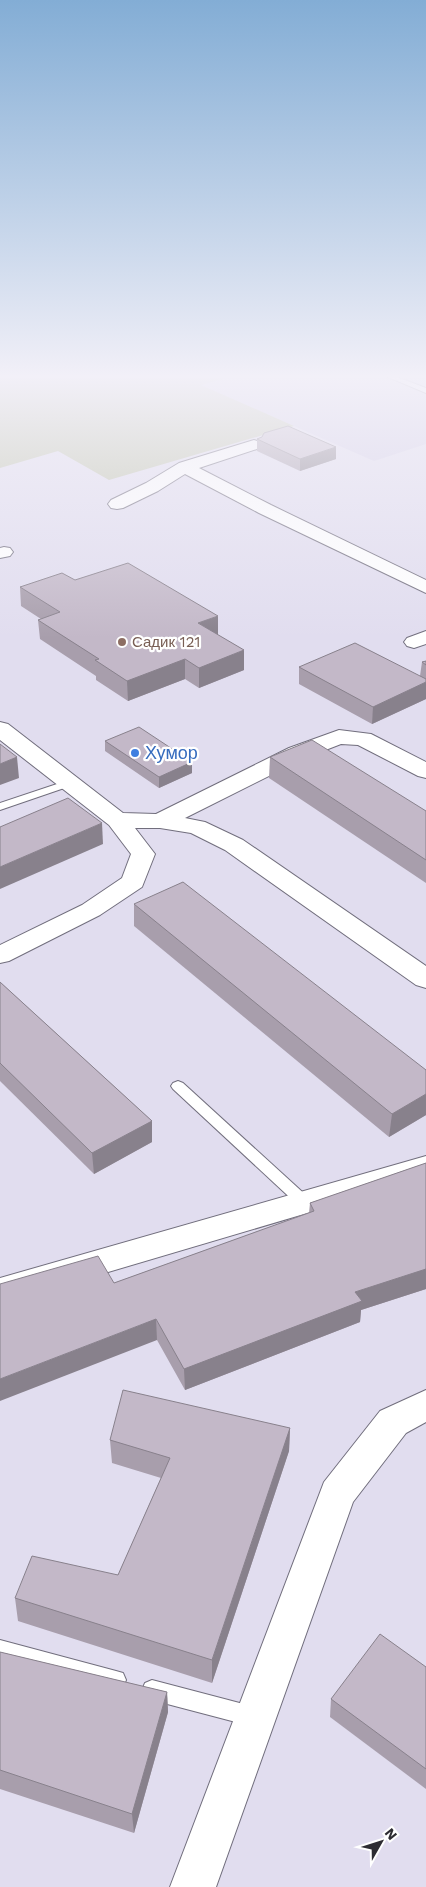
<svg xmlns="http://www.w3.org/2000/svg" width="426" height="1887" font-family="'Work Sans',sans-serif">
	<rect width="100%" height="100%" fill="#e1ddef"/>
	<!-- built -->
	<path fill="#d4cfe8" d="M240,374h186v70l-52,17 -174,-76z"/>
	<!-- green -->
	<path fill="#c0c4ac" d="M0,374h240l-39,11 93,41 -185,54 -51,-29 -58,17z"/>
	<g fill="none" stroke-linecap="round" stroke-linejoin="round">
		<!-- service casing -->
		<g stroke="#716e7d" stroke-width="2">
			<g id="service">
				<path d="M381,374h8l37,14v5z"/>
				<path d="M69,780l5,3 -1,2 -73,25v-7z"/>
				<path d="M178,1081l5,2 126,115 2,4 -2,4 -5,2 -5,-2 -126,-117 -2,-3 2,-3z"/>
				<path d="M0,1640l116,31 7,2 3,7 -3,7 -7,2 -116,-31z"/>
				<path d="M152,1680l99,26 7,3 3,7 -3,7 -7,3 -99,-26 -7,-3 -3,-7 3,-7z"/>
			</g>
		</g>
		<!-- minor casing -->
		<g stroke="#716e7d" stroke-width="2">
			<g id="minor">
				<path d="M254,440l6,2 2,3 -2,3 -61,20 72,37 155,75v13l-167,-80 -74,-39 -27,17 -35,17 -6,1 -6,-1 -3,-4 3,-4 35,-17 33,-20z"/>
				<path d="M4,547l6,1 3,4 -3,4 -10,2v-10z"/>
				<path d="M426,631v13l-12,4 -7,-2 -3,-4 3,-4z"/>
				<path d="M0,722l8,2 115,89 33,1 133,-66 50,-18 32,4 55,28v16l-8,-2 -60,-31 -17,-1 -36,14 -120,60 20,4 38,18 183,126v22l-10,-3 -191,-135 -34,-17 -31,-5h-25l20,26 -13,33 -42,28 -91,46 -9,2v-18l82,-40 40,-27 9,-24 -22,-29 -109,-85z"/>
				<path d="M426,1156v22l-426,126v-26z"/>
				<path d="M426,1390v32l-20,11 -53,69 -137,385h-46l154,-405 56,-71z"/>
			</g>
		</g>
		<!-- service -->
		<use href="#service" fill="#fff" fill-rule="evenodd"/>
		<!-- minor -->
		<use href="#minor" fill="#fff" fill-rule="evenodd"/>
	</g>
	<!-- wall -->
	<g fill="#a89eac">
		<path d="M257,439l79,20 -36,12 -43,-20z"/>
		<path d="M75,580l143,55 26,35 -45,18 -14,-9 -57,22 -32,-21v-4l-56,-37 -2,-19 3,-1 -20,-13 -1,-19z"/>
		<path d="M426,661v38l-54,25 -73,-40v-17l121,9 2,-14z"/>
		<path d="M105,741l87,21v11l-33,15 -54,-37z"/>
		<path d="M270,757l156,54v72l-157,-105z"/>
		<path d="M134,904l292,166v45l-37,22 -255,-211z"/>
		<path d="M0,982l152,139v21l-58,32 -94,-93z"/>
		<path d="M426,1163v126l-65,21 -1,12 -175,68 -28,-50 -43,-57 195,-70 1,-10z"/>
		<path d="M290,1428l-1,23 -77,232 -194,-62 -3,-23 103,-23 43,-97 -49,-15 -2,-23z"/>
		<path d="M0,1652l167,40 1,20 -34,121 -134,-44z"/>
		<path d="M426,1667v122l-96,-72 1,-18z"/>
	</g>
	<!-- shaded-wall -->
	<g fill="#88818c">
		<path d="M336,447v12l-36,12v-12z"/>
		<path d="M218,616v19l-20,-12z"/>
		<path d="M244,650v20l-45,18v-20z"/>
		<path d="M185,659v20l-57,22 -1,-20z"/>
		<path d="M426,682v17l-54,25 1,-17z"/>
		<path d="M17,757l2,21 -19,7v-21z"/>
		<path d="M192,762v11l-33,15v-11z"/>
		<path d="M102,823l1,21 -103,45v-22z"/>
		<path d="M426,1094v21l-37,22 3,-23z"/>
		<path d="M152,1121v21l-58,32 -2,-21z"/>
		<path d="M426,1269v20l-65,21 -1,12 -175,68 -1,-21 171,-77z"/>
		<path d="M156,1319l1,21 -157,61v-22z"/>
		<path d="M290,1428l-1,23 -77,232v-23z"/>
		<path d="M167,1692l1,20 -34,121 -2,-19z"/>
	</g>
	<!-- building -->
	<g fill="#c3b8c8" stroke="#88818c">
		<path d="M288,426l48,21 -36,12 -43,-20 5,-2 2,-4z"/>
		<path d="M128,563l90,53 -20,7 46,27 -45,18 -14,-9 -58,22 -32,-21 4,-1 -61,-39 22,-8 -40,-25 42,-14 13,7z"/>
		<path d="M355,643l71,36v3l-53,25 -74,-40z"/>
		<path d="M426,661v4l-4,-3z"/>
		<path d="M139,727l53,35 -33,15 -54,-36z"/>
		<path d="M312,740l114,71v49l-156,-103z"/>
		<path d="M0,744l17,13 -17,7z"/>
		<path d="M68,798l34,25 -102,44v-40z"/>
		<path d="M183,882l243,188v24l-34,20 -258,-210z"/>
		<path d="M0,982l152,139 -60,32 -92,-90z"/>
		<path d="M426,1163v106l-71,23 7,9 -178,68 -28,-50 -156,60v-95l98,-28 16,27 200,-72 -4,-8z"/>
		<path d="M123,1390l167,38 -78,232 -197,-62 17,-42 86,19 52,-117 -60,-18z"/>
		<path d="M380,1634l46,33v102l-95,-70z"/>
		<path d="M0,1652l167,40 -35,122 -132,-44z"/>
	</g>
	<!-- sky -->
	<linearGradient id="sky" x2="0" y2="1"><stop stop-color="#83add5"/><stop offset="0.59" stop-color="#f2f0f8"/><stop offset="1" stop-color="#f2f0f8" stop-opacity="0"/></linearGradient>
	<rect width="426" height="638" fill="url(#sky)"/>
	<!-- markers -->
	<circle fill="#8d6e63" stroke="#fff" stroke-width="2" cx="122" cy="642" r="5"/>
	<circle fill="#3f7fe0" stroke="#fff" stroke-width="2" cx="135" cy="753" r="5"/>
	<g text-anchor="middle" stroke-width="4.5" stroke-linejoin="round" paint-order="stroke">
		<!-- far-education labels -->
		<g font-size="15" fill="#785e54" stroke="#fff" text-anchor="start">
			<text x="132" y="647">Садик 121</text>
		</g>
		<!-- shop labels -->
		<g font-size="18" fill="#366cbe" stroke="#fff" text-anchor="start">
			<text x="145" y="759">Хумор</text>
		</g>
	</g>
	<!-- north arrow -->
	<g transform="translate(381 1842) rotate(51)" stroke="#ffffff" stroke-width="4" paint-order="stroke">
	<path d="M0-4L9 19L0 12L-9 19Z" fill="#2d2c32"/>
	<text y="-8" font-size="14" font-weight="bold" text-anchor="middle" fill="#2d2c32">N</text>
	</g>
</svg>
